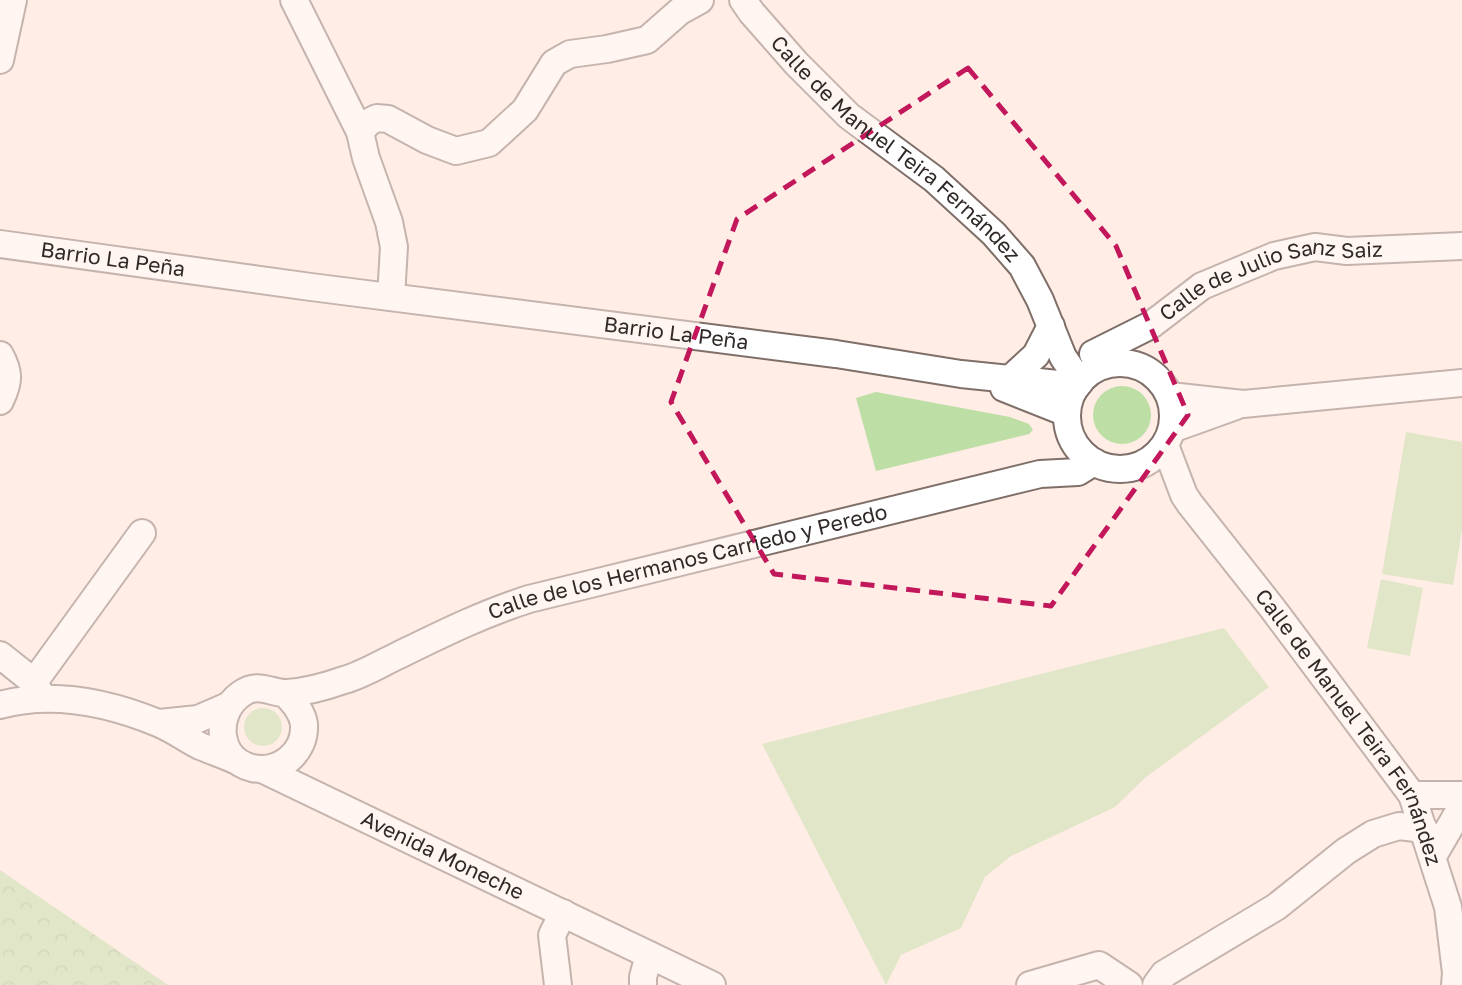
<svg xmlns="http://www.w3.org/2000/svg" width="1462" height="985" font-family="'Golos Text',sans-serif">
	<defs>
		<pattern id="forest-crowns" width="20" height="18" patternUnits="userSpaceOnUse" patternTransform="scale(1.75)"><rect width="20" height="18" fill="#bddea5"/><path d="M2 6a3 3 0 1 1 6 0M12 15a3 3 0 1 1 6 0" fill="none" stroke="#a3be8e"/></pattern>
	</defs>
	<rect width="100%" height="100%" fill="#ffede6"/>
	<!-- green -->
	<g fill="#bddea5">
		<circle cx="1122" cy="415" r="29"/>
		<path d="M876,392l134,25 19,7 4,6 -4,4 -153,37 -20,-73z"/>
		<path d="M1406,432l56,10v88l-9,55 -71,-11z"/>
		<path d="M1381,579l42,9 -13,68 -43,-8z"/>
		<path d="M1224,628l45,59 -123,90 -31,30 -104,49 -26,21 -24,51 -60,27 -15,30 -124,-241z"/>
		<circle cx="263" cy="727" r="19"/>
	</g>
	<!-- forest -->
	<path fill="url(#forest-crowns)" d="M0,870l168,115h-168z"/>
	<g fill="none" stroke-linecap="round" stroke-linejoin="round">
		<!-- minor casing -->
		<g stroke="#7f6f69" stroke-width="30">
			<g id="minor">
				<path d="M294,0l66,132"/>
				<path id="s1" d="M743,0l9,13 44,50 53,53 85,63 60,55 28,32 18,34 23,57 17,25"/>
				<path d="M0,60l13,-60"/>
				<path id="s2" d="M0,244l311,43 525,67 125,20 116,12"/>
				<path d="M391,297l3,-50 -5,-25 -23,-64 -6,-26 9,-10 8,-4 11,1 39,21 29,11 33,-8 36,-33 29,-47 16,-9 37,-5 40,-9 33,-29 20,-11"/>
				<path id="s3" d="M1093,354l58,-29 51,-39 72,-30 41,-9 32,4 115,-5"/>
				<path d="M0,355c10,18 9,27 0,46"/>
				<circle cx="1120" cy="416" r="53"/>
				<path d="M1011,378l25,-23 15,-29"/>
				<path d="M1004,388l63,25"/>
				<path d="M1170,396l73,8 219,-21"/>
				<path d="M1172,429l64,-23"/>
				<path id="s4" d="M1165,445l19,50 6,9 83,105 139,186 36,112 8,66 -1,12"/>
				<path d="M0,655l34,27 8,15"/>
				<path d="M34,682l108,-149"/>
				<path id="s5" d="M285,693c8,9 17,18 19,31 2,29 -25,50 -52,44 -36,-9 -38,-55 -11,-74 18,-13 30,0 46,-1 18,-1 40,-7 57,-13 18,-5 36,-16 53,-24 43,-21 85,-42 132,-57l511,-125 38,-2 16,-10"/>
				<path d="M0,705c52,-14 109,-2 158,18 15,6 28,16 42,23 12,5 24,9 35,14"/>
				<path d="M159,723l39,-4 30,-13"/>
				<path id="s6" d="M264,770l448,215"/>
				<path d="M1412,795h50"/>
				<path d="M1433,856l29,-50"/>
				<path d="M558,985l-6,-50 11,-22"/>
				<path d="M643,985v-8l6,-22"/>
				<path d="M1030,985l69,-20 30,20"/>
				<path d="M1156,985l8,-11 112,-67 70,-56 27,-17 26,-8 25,3"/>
			</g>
		</g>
		<!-- minor -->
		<use href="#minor" stroke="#fff" stroke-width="26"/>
	</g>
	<!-- marked area -->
	<path d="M0 0H1462V985H0ZM968,68l148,178 72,169 -137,191 -277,-32 -103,-172 66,-183z" fill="#ffede6" fill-opacity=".55" fill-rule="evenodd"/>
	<path fill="none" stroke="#c2185b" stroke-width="5" stroke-dasharray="14 9" stroke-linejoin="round" d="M968,68l148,178 72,169 -137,191 -277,-32 -103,-172 66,-183z"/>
	<g text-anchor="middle" stroke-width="6" stroke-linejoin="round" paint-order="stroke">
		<!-- street labels -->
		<g font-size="21" fill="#302927" stroke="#ffede6">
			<text dy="7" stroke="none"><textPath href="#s1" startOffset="214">Calle de Manuel Teira Fernández</textPath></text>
			<text dy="7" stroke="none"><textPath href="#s2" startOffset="114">Barrio La Peña</textPath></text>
			<text dy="7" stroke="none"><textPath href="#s3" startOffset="198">Calle de Julio Sanz Saiz</textPath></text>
			<text dy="7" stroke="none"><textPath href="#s2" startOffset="682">Barrio La Peña</textPath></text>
			<text dy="7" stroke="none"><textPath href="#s5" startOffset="681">Calle de los Hermanos Carriedo y Peredo</textPath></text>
			<text dy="7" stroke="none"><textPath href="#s4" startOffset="340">Calle de Manuel Teira Fernández</textPath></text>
			<text dy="7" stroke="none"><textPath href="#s6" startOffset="198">Avenida Moneche</textPath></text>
		</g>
	</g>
</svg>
